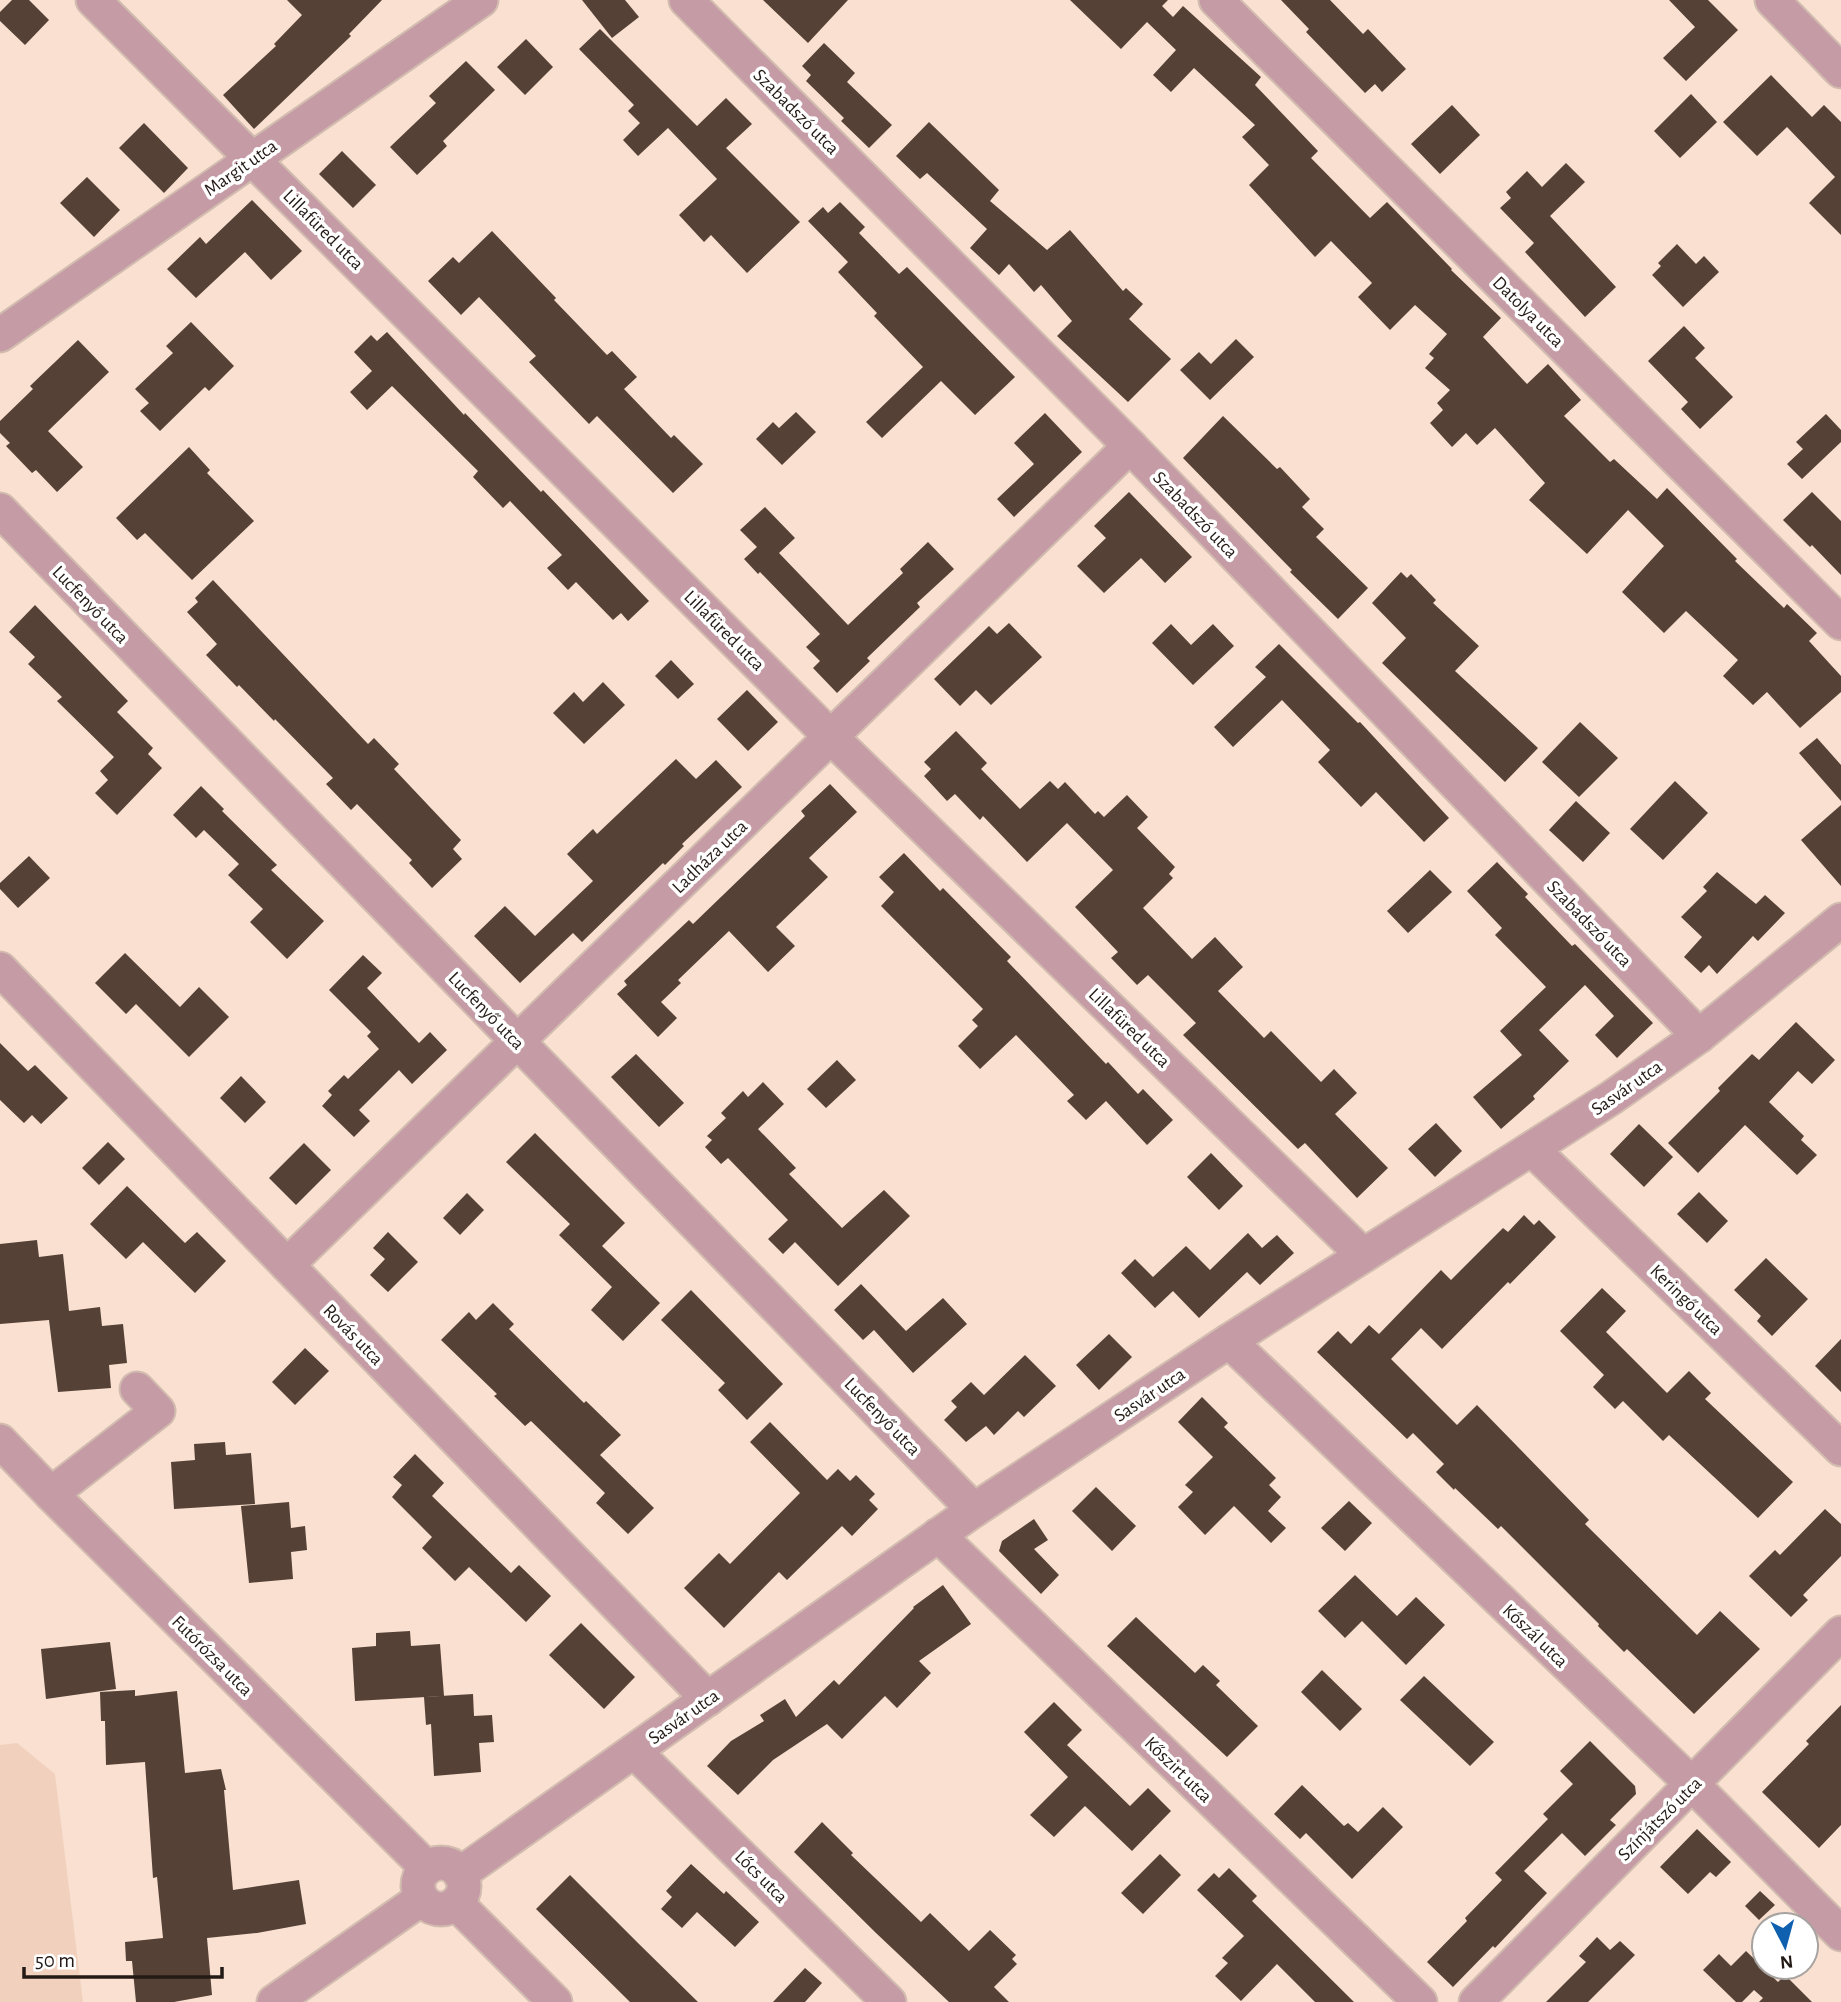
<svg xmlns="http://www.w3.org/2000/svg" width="1841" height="2002" font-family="'Alegreya Sans',sans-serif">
	<rect width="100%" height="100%" fill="#f9e0d1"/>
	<!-- built -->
	<path fill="#f1d1be" d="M17,1743l38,31 28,228h-83v-257z"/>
	<!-- building -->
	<g fill="#554135">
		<path d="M12,0h17l20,20 -24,25 -25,-24v-9z"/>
		<path d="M287,0h95l-33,34 2,2 -97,93 -31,-34 53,-49 -2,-2 28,-29z"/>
		<path d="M582,0h43l14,17 -27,21z"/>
		<path d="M763,0h85l-40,43z"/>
		<path d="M1070,0h98l-6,6 11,11 10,-11 78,71 -6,8 63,66 -7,7 59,60 17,-16 65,67 -1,1 50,48 -18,19 44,47 21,-20 33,36 -17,16 46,46 4,-3 43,40 10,-11 70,71 -2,2 49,47 3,-4 30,29 -8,8 32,35v16l-41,36 -33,-36 -14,13 -30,-29 15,-16 -52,-49 -22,22 -42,-41 42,-46 -36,-36 -41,44 -58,-54 16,-17 -50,-55 -18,17 -11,-12 -14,14 -22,-24 13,-13 -6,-7 13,-13 -25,-22 9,-10 -5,-4 18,-20 -32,-29 -25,25 -32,-33 14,-14 -41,-42 -16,16 -66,-72 20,-20 -27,-28 13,-12 -61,-57 -23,24 -18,-17 23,-25 -29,-28 -26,27z"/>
		<path d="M1281,0h49l33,34 5,-5 38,40 -24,23 -7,-8 -10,9 -59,-61 3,-3z"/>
		<path d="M1669,0h39l30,30 -52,51 -23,-23 32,-31z"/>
		<path d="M600,29l97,97 29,-28 26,26 -26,24 74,74 -53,51 -36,-38 -7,7 -25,-27 38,-36 -49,-51 -30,28 -15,-16 17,-17 -12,-12 6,-6 -55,-56z"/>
		<path d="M526,39l27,28 -28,28 -28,-28z"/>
		<path d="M824,43l31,30 -8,9 45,43 -23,23 -28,-27 3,-3 -38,-37 5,-6 -9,-9z"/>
		<path d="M466,61l29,29 -52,51 4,5 -30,29 -27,-28 46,-44 -7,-7z"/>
		<path d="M1771,75l41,42 12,-12 17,17v113l-32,-32 26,-26 -48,-50 -30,29 -34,-34z"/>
		<path d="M1691,94l26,28 -37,36 -26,-27z"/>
		<path d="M1452,105l28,30 -40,39 -29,-30z"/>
		<path d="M929,122l70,68 -9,11 57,49 23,-20 53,61 3,-3 17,16 -14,15 42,40 -43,43 -71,-66 15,-15 -31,-36 -7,7 -25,-28 -10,11 -29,-27 17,-19 -60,-56 -7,6 -24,-23z"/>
		<path d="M144,123l44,45 -24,25 -45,-45z"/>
		<path d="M342,151l34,34 -23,23 -34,-34z"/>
		<path d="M1566,163l19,19 -35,34 66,71 -31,30 -60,-65 9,-9 -34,-35 11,-10 -5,-6 21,-21 15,16z"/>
		<path d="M87,177l33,33 -26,27 -34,-34z"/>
		<path d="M252,200l50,51 -31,29 -26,-28 -49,46 -29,-29 33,-32 6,7z"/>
		<path d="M840,202l25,25 -6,6 40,41 8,-7 108,110 -40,38 -34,-34 -59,57 -16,-16 57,-55 -49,-51 3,-3 -39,-41 10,-10 -40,-41 15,-14 5,6z"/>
		<path d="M492,231l64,67 -2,2 53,55 5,-4 25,26 -13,12 47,49 3,-3 29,29 -30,29 -76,-77 -8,8 -60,-62 7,-6 -57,-59 -18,18 -33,-34 25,-24 6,6z"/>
		<path d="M1677,244l19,20 8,-8 15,16 -36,35 -31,-32 9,-9 -3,-3z"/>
		<path d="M191,322l43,44 -25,25 -4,-4 -45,44 -20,-20 9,-8 -14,-14 38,-36 -7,-7z"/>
		<path d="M1684,326l21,22 -10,10 38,39 -33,32 -19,-20 7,-7 -40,-41z"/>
		<path d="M387,332l77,83 1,-2 76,79 2,-2 106,111 -21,20 -7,-8 -8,7 -37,-38 -8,8 -21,-22 15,-13 -52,-54 -7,7 -30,-31 5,-6 -86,-85 -25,24 -17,-18 22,-21 -18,-19 17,-17 6,6z"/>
		<path d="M1236,339l18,18 -44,43 -30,-30 19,-18 12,12z"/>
		<path d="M78,340l31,32 -61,59 35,36 -26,25 -21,-22 -4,3 -26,-27 4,-3 -10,-10v-12l33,-32 -3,-3z"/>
		<path d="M796,412l20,20 -34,33 -26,-26 17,-17 6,6z"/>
		<path d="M1045,413l37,39 -68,65 -17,-18 37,-35 -20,-21z"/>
		<path d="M1826,414l15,16v12l-39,37 -15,-15 16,-15 -7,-7z"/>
		<path d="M1223,416l54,53 3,-2 30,32 -8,8 22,22 -8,8 52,51 -30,31 -48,-47 2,-2 -109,-112z"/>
		<path d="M189,447l21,23 -3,3 47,48 -62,59 -47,-47 -8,7 -21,-22z"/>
		<path d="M1129,492l63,65 -27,26 -24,-25 -37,35 -27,-27 29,-28 -12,-12z"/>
		<path d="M1812,492l29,29v54l-29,-30 -2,2 -27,-27z"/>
		<path d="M765,507l30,31 -16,15 69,72 55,-52 -3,-4 28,-27 26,27 -37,34 3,4 -53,51 3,3 -33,32 -24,-25 7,-7 -14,-14 14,-13 -60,-62 -2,2 -14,-15 13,-12 -17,-17z"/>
		<path d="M1401,572l6,6 4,-4 25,26 -3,3 46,43 -24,25 83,77 -33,34 -123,-119 24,-25 -34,-35z"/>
		<path d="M213,580l155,164 6,-6 25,26 -5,5 67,71 -8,9 9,10 -30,29 -23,-25 3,-3 -55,-56 -6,6 -25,-26 7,-6 -58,-59 -1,2 -35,-36 -2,2 -31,-32 11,-11 -30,-32 11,-10 -3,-4z"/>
		<path d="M35,605l93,96 -11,11 36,36 -5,6 14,14 -45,47 -22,-22 13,-13 -8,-9 14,-14 -57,-56 5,-4 -34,-33 7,-7 -26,-25z"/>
		<path d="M1009,623l33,34 -51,48 -15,-15 -16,16 -26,-27 55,-53 8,8z"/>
		<path d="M1171,624l20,21 22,-21 21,22 -41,39 -41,-42z"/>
		<path d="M1279,644l79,79 2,-1 89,96 -25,24 -48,-50 -15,15 -43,-45 12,-12 -48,-50 -49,47 -19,-20 52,-50 -11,-10z"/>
		<path d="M671,660l23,24 -16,15 -23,-23z"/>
		<path d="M603,682l22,23 -41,39 -31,-31 21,-21 9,10z"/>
		<path d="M747,690l31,32 -30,29 -31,-32z"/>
		<path d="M1580,722l38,36 -39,39 -37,-35z"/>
		<path d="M956,731l31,32 -6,6 39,40 30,-28 8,8 7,-7 30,32 3,-3 6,6 23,-22 21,22 -11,11 38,39 -6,7 4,4 -30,30 49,51 23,-22 28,30 -25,24 46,47 7,-7 50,51 13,-13 23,24 -22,21 53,54 -31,30 -52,-55 -7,6 -115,-114 13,-12 -48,-48 -11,10 -26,-27 7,-6 -43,-45 38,-37 -46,-47 -40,39 -44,-46 -3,4 -25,-26 -8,7 -23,-25 7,-7 -7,-7z"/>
		<path d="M1817,738l24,27v36l-42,-48z"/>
		<path d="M676,759l20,20 20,-19 26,27 -60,57 2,2 -19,19 -2,-2 -81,79 -9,-9 -53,50 -46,-47 31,-30 30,30 58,-55 -26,-27 26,-25 4,5z"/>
		<path d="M1675,781l33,32 -45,47 -33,-31z"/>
		<path d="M830,784l27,28 -48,46 19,19 -52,50 19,19 -27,26 -39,-41 -51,49 3,3 -20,19 16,16 -19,19 -41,-43 10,-9 -3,-4 65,-61 4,4 112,-108 -4,-5z"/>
		<path d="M201,786l23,23 -2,2 55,54 -6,5 53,51 -37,38 -37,-37 13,-13 -35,-34 11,-11 -35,-34 -8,8 -23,-23z"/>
		<path d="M1576,801l34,32 -27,29 -34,-32z"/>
		<path d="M1841,805v81l-40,-46z"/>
		<path d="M904,853l36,38 3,-3 68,69 -4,4 99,103 2,-2 30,32 5,-5 30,31 -26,25 -41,-44 -20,19 -19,-19 7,-6 -58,-60 -36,34 -22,-23 20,-20 -6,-6 11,-11 -102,-103 13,-14 -15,-15z"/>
		<path d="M29,856l21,22 -32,30 -18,-19v-6z"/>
		<path d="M1497,862l31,32 -3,3 47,49 3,-2 78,79 -36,35 -22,-23 19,-19 -29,-31 -46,45 30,31 -36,35 2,3 -34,30 -28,-32 49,-42 -22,-24 46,-44 -51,-52 7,-7 -35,-37z"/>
		<path d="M1430,870l22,22 -44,41 -21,-22z"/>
		<path d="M1717,872l39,32 9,-9 20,18 -27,28 -5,-5 -36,38 -8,-9 -8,8 -17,-16 18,-20 -21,-20 26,-26 -4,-4z"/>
		<path d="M125,953l55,54 19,-20 30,30 -40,40 -53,-53 -10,10 -31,-31z"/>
		<path d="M363,955l19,18 -15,15 52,55 11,-11 17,18 -35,34 -13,-14 -40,40 11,11 -16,16 -32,-31 10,-11 -4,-4 16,-16 4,4 31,-30 -12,-13 4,-4 -42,-42z"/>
		<path d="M1796,1022l39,38 -23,24 -14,-13 -29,31 35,34 -3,4 16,15 -20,20 -52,-50 -47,48 -30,-30 52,-52 -2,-3 34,-34 7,6z"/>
		<path d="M0,1043l28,28 7,-6 33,33 -27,26 -9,-9 -8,8 -24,-23z"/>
		<path d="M636,1054l48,49 -25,24 -48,-50z"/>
		<path d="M837,1060l19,20 -30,28 -19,-19z"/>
		<path d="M241,1076l25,26 -21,21 -25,-25z"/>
		<path d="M763,1082l21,22 -26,25 38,39 -7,6 53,54 42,-38 26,26 -72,70 -43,-44 -12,12 -15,-15 20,-19 -60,-62 -7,6 -16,-17 7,-7 -5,-4 19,-18 -5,-5 22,-22 5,6z"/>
		<path d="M1436,1123l26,28 -27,26 -27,-28z"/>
		<path d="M1639,1124l34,33 -29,30 -34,-33z"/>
		<path d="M535,1133l90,90 -23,23 58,57 -37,38 -32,-31 21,-23 -53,-52 11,-11 -64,-62z"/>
		<path d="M108,1142l17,17 -26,26 -17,-17z"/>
		<path d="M304,1143l27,27 -35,35 -27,-27z"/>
		<path d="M1211,1153l32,33 -24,24 -32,-33z"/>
		<path d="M127,1186l58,57 12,-11 29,29 -31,32 -52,-51 -17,17 -36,-35z"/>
		<path d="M1699,1192l29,29 -21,22 -30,-29z"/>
		<path d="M467,1193l17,17 -24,25 -17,-17z"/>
		<path d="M1524,1215l10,10 5,-5 17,17 -46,47 -2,-2 -66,67 -21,-21 -30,31 66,66 20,-20 112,115 -4,4 112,111 23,-24 40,38 -66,65 -67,-65 -3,3 -26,-26 1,-2 -98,-98 -3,3 -43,-41 -1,2 -18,-18 8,-8 -31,-31 -6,6 -90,-87 21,-21 13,13 18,-19 10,9 62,-64 10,10 52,-52 5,4z"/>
		<path d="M388,1232l30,30 -30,30 -18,-17 15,-16 -12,-11z"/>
		<path d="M1248,1233l14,15 15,-13 17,18 -34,32 -13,-13 -48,46 -26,-27 -18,17 -34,-35 14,-14 18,18 33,-31 24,24z"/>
		<path d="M37,1240l2,17 24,-3 6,57 31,-4 2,19 21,-2 4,39 -18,2 2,23 -53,4 -9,-72 -49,4v-80z"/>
		<path d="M1766,1258l42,41 -36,37 -15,-15 4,-5 -27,-26z"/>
		<path d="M861,1284l45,47 37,-33 24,26 -54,49 -39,-43 -11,10 -29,-30z"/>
		<path d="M1602,1288l24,23 -20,21 61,61 22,-22 22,22 -6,6 88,83 -35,36 -89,-83 -6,6 -40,-40 -8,8 -22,-22 11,-12 -44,-44z"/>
		<path d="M691,1290l92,94 -36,36 -29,-30 7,-7 -64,-63z"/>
		<path d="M493,1303l21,21 -5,5 75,74 2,-2 35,34 -21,20 54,53 -26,26 -32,-31 9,-10 -74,-72 -6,5 -31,-30 3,-2 -56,-54 28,-28 7,8z"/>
		<path d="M1109,1334l23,23 -33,33 -23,-25z"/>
		<path d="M1841,1339v53l-26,-26z"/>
		<path d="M305,1348l24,23 -34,34 -23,-23z"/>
		<path d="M1025,1355l31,31 -32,31 -6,-6 -24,24 -8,-9 -20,16 -22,-22 13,-13 -6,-6 20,-19 13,13z"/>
		<path d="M1202,1397l26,26 -4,4 52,51 -7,7 12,12 -13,14 18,17 -15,15 -37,-37 -29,29 -27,-28 15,-15 -8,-7 28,-28 -35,-35z"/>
		<path d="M770,1422l57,58 11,-11 12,12 6,-6 19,19 -6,6 9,9 -26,27 -10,-10 -55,54 -8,-8 -55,56 -40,-40 35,-35 11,11 70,-71 -50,-51z"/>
		<path d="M225,1442l1,13 25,-2 4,51 -81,5 -3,-47 24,-2 -1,-16z"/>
		<path d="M415,1454l29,29 -12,13 79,77 8,-8 32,31 -25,26 -57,-55 -14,14 -33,-33 10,-11 -40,-40 10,-12 -9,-8z"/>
		<path d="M1096,1487l40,39 -24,25 -40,-40z"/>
		<path d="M1349,1501l23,22 -27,28 -24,-23z"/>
		<path d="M289,1502l2,26 14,-2 2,24 -16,2 2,27 -44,4 -8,-77z"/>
		<path d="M1825,1509l16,15v32l-38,39 5,5 -17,17 -42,-41 26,-26 5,5z"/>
		<path d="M1034,1519l14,21 -14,9 25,26 -18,19 -42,-43 3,-10z"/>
		<path d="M1355,1575l42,41 19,-19 29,28 -39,40 -44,-44 -17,17 -27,-27z"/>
		<path d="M943,1585l28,39 -52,37 12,12 -34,35 -12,-12 -43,43 -15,-15 -54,36 -35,35 -31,-29 24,-25 33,-20 -4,-6 25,-16 11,18 38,-37 5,5 75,-77 -1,-1z"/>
		<path d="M1136,1617l59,56 8,-8 17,16 -4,4 42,41 -31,31 -120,-111z"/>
		<path d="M581,1623l54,54 -31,32 -55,-54z"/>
		<path d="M410,1631l1,15 29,-2 4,52 -89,5 -3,-53 24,-2v-13z"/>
		<path d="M110,1642l6,47 -70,10 -5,-50z"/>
		<path d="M1322,1670l40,39 -22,22 -39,-39z"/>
		<path d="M1424,1676l70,66 -24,24 -70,-66z"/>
		<path d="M135,1690v6l42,-5 8,82 36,-4 5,21h-2l9,100 66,-10 7,44 -49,9 -50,5 5,57 -38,7h-38l-4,-41h-6l-1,-19 38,-4 -6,-61 -4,1 -8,-116 -39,3 -1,-44h-4l-1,-29z"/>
		<path d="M473,1694l1,22 18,-1 2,27 -15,1 2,29 -47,4 -3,-52 -5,1 -2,-28z"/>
		<path d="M1054,1702l28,28 -15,15 63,61 18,-18 23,23 -39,40 -47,-45 -31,31 -24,-22 38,-38 -44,-45z"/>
		<path d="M1841,1705v120l-22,23 -57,-56 47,-48 -3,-3z"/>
		<path d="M1590,1741l45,45 1,8 -26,26 6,5 -31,31 -23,-23 -38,38 23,22 -52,55 -2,-2 -40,41 -26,-25 40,-41 -2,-3 37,-38 -7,-7 53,-54 -5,-5 30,-30 -13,-13z"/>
		<path d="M1302,1785l42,41 4,-3 10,9 25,-25 20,20 -51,52 -46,-46 -6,6 -26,-25z"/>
		<path d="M822,1822l31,31 -2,2 70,67 9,-9 39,38 21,-21 26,25 -4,4 5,5 -23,23 15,15h-60l-73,-69 -82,-81z"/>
		<path d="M1697,1829l34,33 -15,15 -6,-5 -22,22 -28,-27z"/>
		<path d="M1160,1854l21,21 -38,39 -22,-21z"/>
		<path d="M691,1864l33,30 2,-3 33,31 -24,25 -38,-35 -15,16 -21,-19 11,-12 -6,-6z"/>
		<path d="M1229,1868l28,28 -5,5 102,101h-39l-38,-38 -36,37 -26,-25 13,-13 -6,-5 22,-22 -47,-46 17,-17 5,5z"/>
		<path d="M570,1875l70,70 58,57h-68l-94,-93z"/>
		<path d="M1760,1891l15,14 -16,15 -14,-14z"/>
		<path d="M1597,1937l13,13 10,-9 15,14 -47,47h-42l40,-40 -7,-6z"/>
		<path d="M1746,1951l32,31 7,-7 27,27h-53l4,-4 -9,-8 -12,12h-6l-33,-32 16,-16 12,12z"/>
		<path d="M805,1968l17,15 -17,19h-32z"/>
	</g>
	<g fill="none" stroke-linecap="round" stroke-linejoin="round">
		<!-- minor casing -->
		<g stroke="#d2bcaf" stroke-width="37">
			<g id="minor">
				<path d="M93,0l738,737 532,518"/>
				<path d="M686,0l444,446 569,590"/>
				<path d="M1216,0l625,623"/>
				<path d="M1772,0l69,71"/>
				<path d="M0,335l481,-335"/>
				<path d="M0,510l974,1000"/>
				<path d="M0,969l708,730"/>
				<path d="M1533,1150l308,299"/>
				<path d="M287,1265l843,-819"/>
				<path d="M1229,1341l463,443 149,150"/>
				<path d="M0,1441l51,53 376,374"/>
				<path d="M51,1494l107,-83 -21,-22"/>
				<path d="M938,1535l482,467"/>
				<path d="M634,1751l255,251"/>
				<circle cx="441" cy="1886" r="23"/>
				<path d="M460,1874l514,-364 255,-169 382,-243 88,-62 142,-116"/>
				<path d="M456,1903l99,99"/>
				<path d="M274,2002l147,-103"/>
				<path d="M1476,2002l365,-369"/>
			</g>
		</g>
		<!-- minor -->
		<use href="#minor" stroke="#c59ca6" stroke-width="33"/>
	</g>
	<g text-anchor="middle" stroke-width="7" stroke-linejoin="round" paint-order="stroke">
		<!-- street labels -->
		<g font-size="19" fill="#231a15" stroke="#fff">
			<text transform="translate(797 111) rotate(45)" y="7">Szabadszó utca</text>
			<text transform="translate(240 167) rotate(-35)" y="7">Margit utca</text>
			<text transform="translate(324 229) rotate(45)" y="7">Lillafüred utca</text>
			<text transform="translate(1529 311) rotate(45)" y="7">Datolya utca</text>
			<text transform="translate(1196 514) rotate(46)" y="7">Szabadszó utca</text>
			<text transform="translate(91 604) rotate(46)" y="7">Lucfenyő utca</text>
			<text transform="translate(725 630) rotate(45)" y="7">Lillafüred utca</text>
			<text transform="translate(709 856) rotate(-44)" y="7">Ladháza utca</text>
			<text transform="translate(1590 923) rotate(46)" y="7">Szabadszó utca</text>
			<text transform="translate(487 1010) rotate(46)" y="7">Lucfenyő utca</text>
			<text transform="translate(1130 1027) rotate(44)" y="7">Lillafüred utca</text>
			<text transform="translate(1626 1087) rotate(-35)" y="7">Sasvár utca</text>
			<text transform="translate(1687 1299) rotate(44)" y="7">Keringő utca</text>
			<text transform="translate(354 1334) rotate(46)" y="7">Rovás utca</text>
			<text transform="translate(1149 1394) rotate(-34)" y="7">Sasvár utca</text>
			<text transform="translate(883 1416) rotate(46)" y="7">Lucfenyő utca</text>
			<text transform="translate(1536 1635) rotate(44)" y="7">Kőszál utca</text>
			<text transform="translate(213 1655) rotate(45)" y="7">Futórózsa utca</text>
			<text transform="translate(683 1716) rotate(-35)" y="7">Sasvár utca</text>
			<text transform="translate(1179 1769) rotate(44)" y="7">Kőszirt utca</text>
			<text transform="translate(1659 1818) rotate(-45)" y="7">Színjátszó utca</text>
			<text transform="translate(762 1876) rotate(45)" y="7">Lőcs utca</text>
		</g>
	</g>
	<!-- north arrow -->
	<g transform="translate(1785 1946) rotate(174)"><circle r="33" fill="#ffffff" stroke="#a7a3a1" stroke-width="2"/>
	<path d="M0-5L12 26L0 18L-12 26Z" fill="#0f60af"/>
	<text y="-10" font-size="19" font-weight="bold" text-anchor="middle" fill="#231a15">N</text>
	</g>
	<!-- scale -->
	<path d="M24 1967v10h198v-10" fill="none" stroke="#231a15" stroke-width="3.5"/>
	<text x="35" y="1967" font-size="21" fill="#231a15" stroke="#ffffff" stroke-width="5" paint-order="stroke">50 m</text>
</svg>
